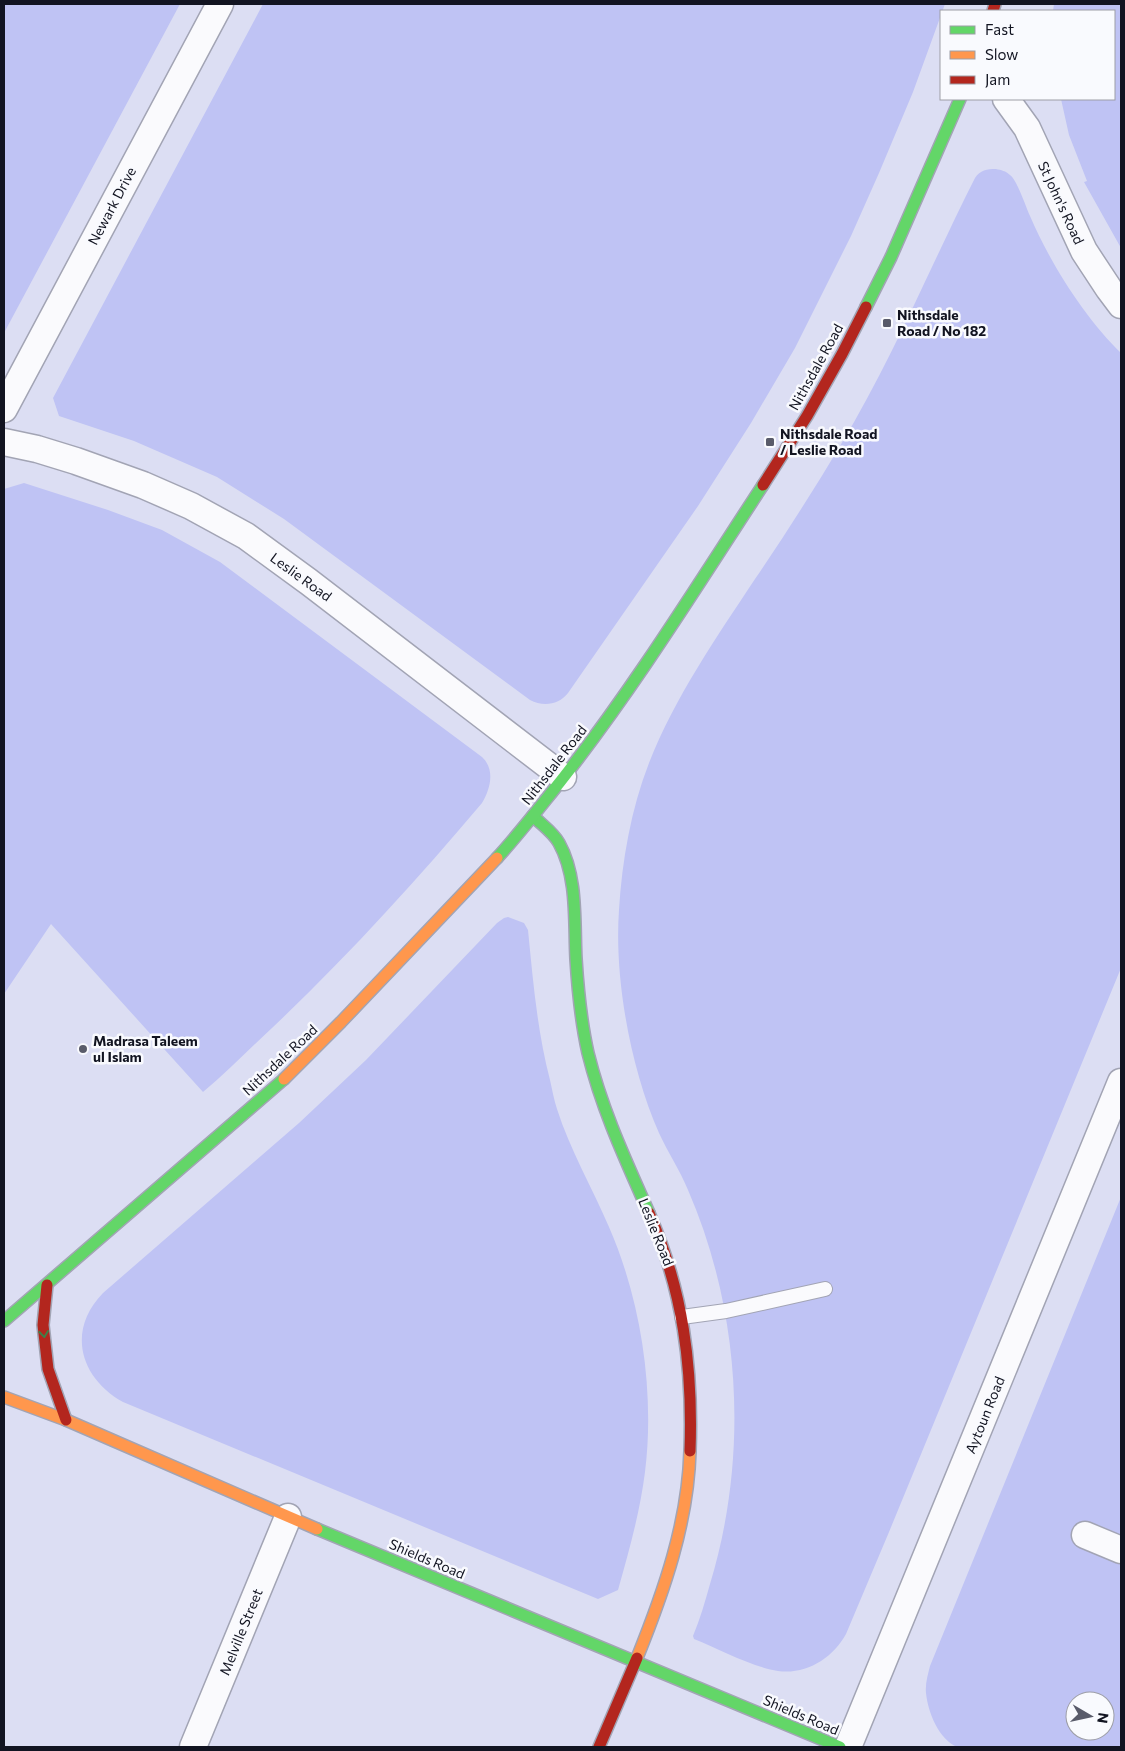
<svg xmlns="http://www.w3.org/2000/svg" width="1125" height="1751" font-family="Commissioner,sans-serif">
	<rect width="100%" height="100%" fill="#dcdef3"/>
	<!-- green -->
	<g fill="#bfc3f4" fill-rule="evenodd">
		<path d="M4,4h176l-176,329z"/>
		<path d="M263,4h682l-32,88 -34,81 -28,63 -56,112 -44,75 -53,83 -130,187c-9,12 -25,14 -38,7l-246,-181 -67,-42 -83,-36 -75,-25 -6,-18z"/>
		<path d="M1054,4h67v244l-37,-66 3,-1 -18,-46 -8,-36h53v-88h-61z"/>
		<path d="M996,169c5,1 10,2 14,6 7,5 16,32 20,41 20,47 55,102 91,137v615l-232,564 -43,102c-13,24 -40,41 -68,37 -26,-4 -59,-22 -84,-32l-1,-3c7,-17 12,-34 17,-52 39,-128 31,-272 -22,-394 -8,-20 -20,-37 -29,-57 -28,-63 -45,-154 -40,-223 3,-49 12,-101 30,-147 26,-66 67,-125 106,-184 30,-44 58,-88 85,-133 52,-86 90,-179 135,-268 5,-8 12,-9 21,-9z"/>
		<path d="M24,483l84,27 54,20 58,32 262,195c13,12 9,31 0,46 -66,78 -135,154 -210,225 -23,21 -45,44 -69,64l-152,-168 -47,70v-505z"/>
		<path d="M508,917l16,6 4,7c5,50 9,100 22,150 2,9 4,20 7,29 13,41 35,78 52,118 32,73 46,165 36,245 -5,40 -16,79 -27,118l-20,9 -475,-197c-44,-25 -56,-72 -20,-109l196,-170 67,-63 131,-137 7,-5z"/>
		<path d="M1121,1197v550h-164c-18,-8 -29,-34 -31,-54 -1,-9 2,-19 4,-27zM1075,1701h30v30h-30z"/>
	</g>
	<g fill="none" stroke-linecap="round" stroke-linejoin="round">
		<!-- lane casing -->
		<g stroke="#a2a4b4" stroke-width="16">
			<path id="lane" d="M682,1317l44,-6 99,-22"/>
		</g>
		<!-- street casing -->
		<g stroke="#a2a4b4" stroke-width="29">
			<g id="street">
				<path d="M1006,99l21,29 57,123 25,38 12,16"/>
				<path d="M4,409l216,-405"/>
				<path d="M4,442l33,7 39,12 67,24 48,21 55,30 63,46 254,195"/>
				<path d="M1085,1535l36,15"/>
				<path d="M193,1747l95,-230"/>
				<path d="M848,1747l273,-665"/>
			</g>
		</g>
		<!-- fast casing -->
		<g stroke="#a2a4b4" stroke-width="14">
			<g id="fast">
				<path d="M866,307l25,-50 69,-158"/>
				<path d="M533,816c9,9 20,16 26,27 19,34 15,79 17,116 2,32 5,63 12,94 14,57 38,108 61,160"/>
				<path d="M497,858c22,-24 42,-50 63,-76 74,-94 137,-196 203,-297"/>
				<path d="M4,1321l280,-242"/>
				<path d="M317,1529l523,218"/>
			</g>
		</g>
		<!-- slow casing -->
		<g stroke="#a2a4b4" stroke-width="14">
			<g id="slow">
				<path d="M284,1079l57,-57 156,-164"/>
				<path d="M4,1397l62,23 251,109"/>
				<path d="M637,1658c27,-67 51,-135 53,-207"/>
			</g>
		</g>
		<!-- jam casing -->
		<g stroke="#a2a4b4" stroke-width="14">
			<g id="jam">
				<path d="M993,11l2,-7"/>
				<path d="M763,485l44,-69 35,-62 24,-47"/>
				<path d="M649,1213c34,77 44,154 41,238"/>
				<path d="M47,1285l-4,40 5,44 18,51"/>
				<path d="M599,1747l38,-89"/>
			</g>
		</g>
		<!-- lane -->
		<use href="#lane" stroke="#fafafd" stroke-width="14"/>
		<!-- street -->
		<use href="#street" stroke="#fafafd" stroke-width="26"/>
		<!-- fast -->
		<use href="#fast" stroke="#63d668" stroke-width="11"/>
		<!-- slow -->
		<use href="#slow" stroke="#ff974d" stroke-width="11"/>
		<!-- jam -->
		<use href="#jam" stroke="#b3261e" stroke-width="11"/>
	</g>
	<!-- one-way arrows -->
	<defs><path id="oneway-chevron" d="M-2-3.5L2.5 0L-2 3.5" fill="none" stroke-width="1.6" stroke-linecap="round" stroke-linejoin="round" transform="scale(1.25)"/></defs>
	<use stroke="#3f7f48" href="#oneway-chevron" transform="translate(44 1334) rotate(83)"/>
	<!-- markers -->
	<g fill="#595b6a" stroke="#f9fafe" stroke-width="2">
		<rect x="882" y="318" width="10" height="10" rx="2.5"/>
		<rect x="765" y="437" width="10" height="10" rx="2.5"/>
		<circle cx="83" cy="1049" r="5"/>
	</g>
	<g text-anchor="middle" stroke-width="5" stroke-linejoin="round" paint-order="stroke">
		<!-- street labels -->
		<g font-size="14" fill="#121421" stroke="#f9fafe">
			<text transform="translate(1061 203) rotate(65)" y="5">St John's Road</text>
			<text transform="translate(112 206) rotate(-62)" y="5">Newark Drive</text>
			<text transform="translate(816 367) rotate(-61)" y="5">Nithsdale Road</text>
			<text transform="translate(301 577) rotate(36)" y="5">Leslie Road</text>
			<text transform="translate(554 765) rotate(-52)" y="5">Nithsdale Road</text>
			<text transform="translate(280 1060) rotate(-43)" y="5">Nithsdale Road</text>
			<text transform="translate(656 1232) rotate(68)" y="5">Leslie Road</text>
			<text transform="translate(985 1415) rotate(-68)" y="5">Aytoun Road</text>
			<text transform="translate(427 1559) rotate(23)" y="5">Shields Road</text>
			<text transform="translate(241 1632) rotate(-68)" y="5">Melville Street</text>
			<text transform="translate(801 1715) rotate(23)" y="5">Shields Road</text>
		</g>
		<!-- poi labels -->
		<g font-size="14" font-weight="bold" fill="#121421" stroke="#f9fafe" text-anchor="start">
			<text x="897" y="320">Nithsdale<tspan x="897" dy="16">Road / No 182</tspan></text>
			<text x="780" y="439">Nithsdale Road<tspan x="780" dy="16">/ Leslie Road</tspan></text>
			<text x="93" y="1046">Madrasa Taleem<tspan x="93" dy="16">ul Islam</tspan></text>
		</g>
	</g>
	<!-- border -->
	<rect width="1125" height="1751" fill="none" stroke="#121421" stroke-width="10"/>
	<!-- legend -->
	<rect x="940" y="10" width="175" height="90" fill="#f9fafe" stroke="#9d9ea6"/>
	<rect x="950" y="26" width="25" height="8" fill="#63d668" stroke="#9d9ea6"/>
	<text x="985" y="35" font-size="15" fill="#121421">Fast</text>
	<rect x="950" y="51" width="25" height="8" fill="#ff974d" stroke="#9d9ea6"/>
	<text x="985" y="60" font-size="15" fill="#121421">Slow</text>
	<rect x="950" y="76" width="25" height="8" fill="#b3261e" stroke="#9d9ea6"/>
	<text x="985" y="85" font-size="15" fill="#121421">Jam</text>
	<!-- north arrow -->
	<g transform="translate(1090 1716) rotate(99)"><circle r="24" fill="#f9fafe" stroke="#9d9ea6"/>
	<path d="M0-4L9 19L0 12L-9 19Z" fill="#595b6a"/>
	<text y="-8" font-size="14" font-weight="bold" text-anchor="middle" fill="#121421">N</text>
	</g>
</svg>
